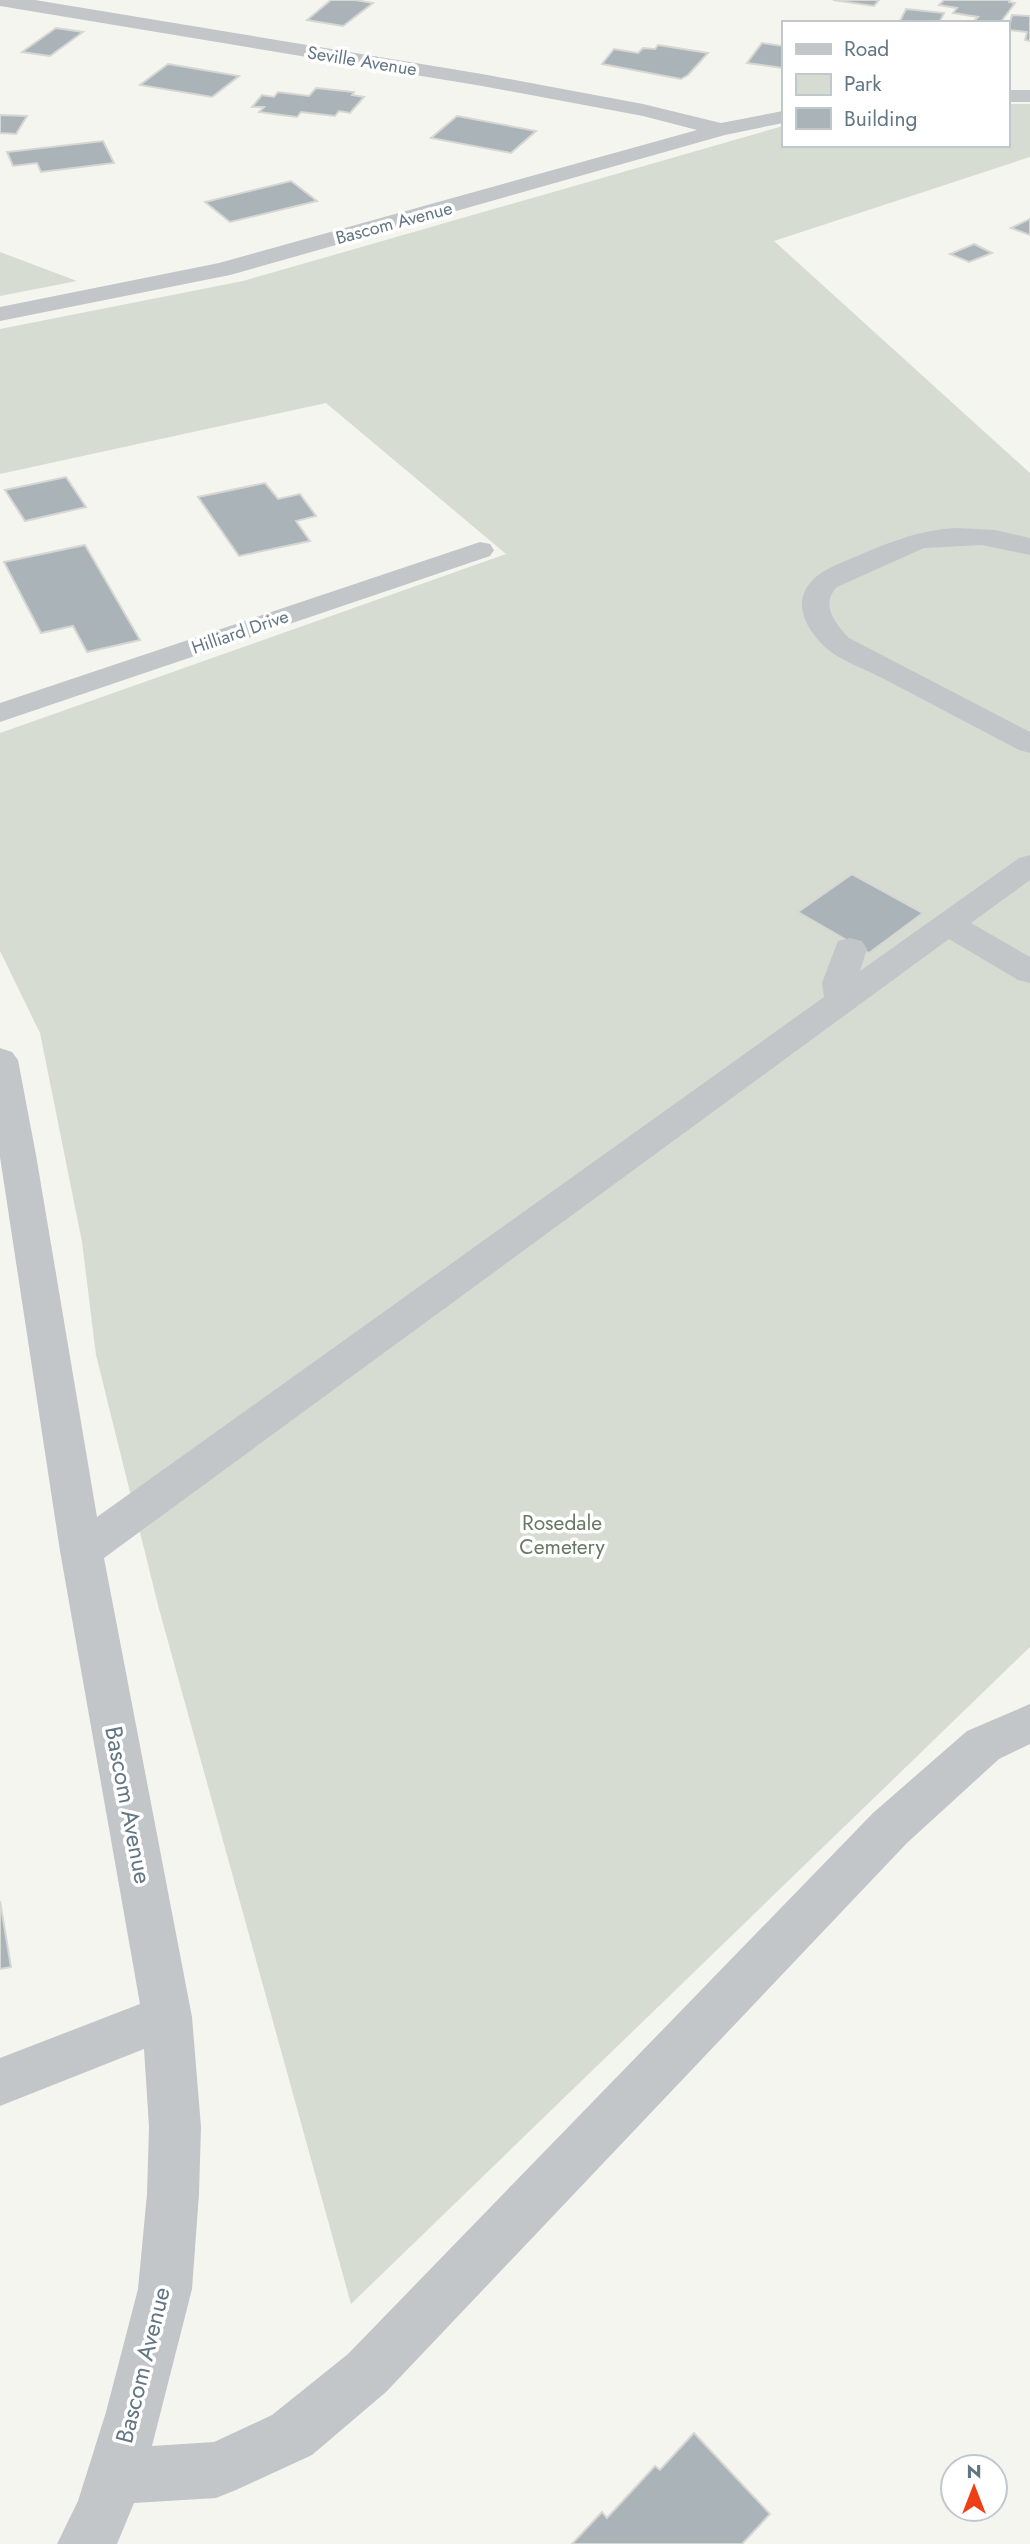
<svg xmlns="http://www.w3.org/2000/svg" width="1030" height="2544" font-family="Jost,sans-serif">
	<rect width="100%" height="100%" fill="#f5f5f0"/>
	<!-- green -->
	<g fill="#d6dcd1">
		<path d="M1007,104h23v53l-256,84 256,232v1174l-679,657 -192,-695 -63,-254 -14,-113 -42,-209 -40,-82v-218l506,-179 -180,-151 -326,71v-145l243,-48 540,-155v19h224z"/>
		<path d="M0,252l77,29 -77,15z"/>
	</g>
	<!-- building -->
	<g fill="#aab3b8" stroke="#d6d6d3" stroke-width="2">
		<path d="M331,0h24l18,3 -30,23 -36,-6z"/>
		<path d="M833,0h46l-5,6z"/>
		<path d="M944,0h66l-1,2 6,1 -15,20h-25l-2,-1 5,-5 -25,-4 4,-5 -18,-3z"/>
		<path d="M906,9l38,4 -5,10h-40z"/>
		<path d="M1012,15l18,1v25l-5,-1 2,-8 -19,-2z"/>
		<path d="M56,28l27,4 -33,24 -28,-4z"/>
		<path d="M762,43l21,3v22l-36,-5z"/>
		<path d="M658,45l50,8 -20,22 -7,4 -79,-15 12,-15 24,4 5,-5 12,1z"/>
		<path d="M168,64l71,12 -27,21 -72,-12z"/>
		<path d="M316,88l38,4 -2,3 12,2 -14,16 -11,-2 -4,5 -34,-4 -4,5 -38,-5 5,-5h-12l10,-12 12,2 4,-5 31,4z"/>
		<path d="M0,115l27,1 -11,18 -16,-1z"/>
		<path d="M457,116l79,15 -25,22 -80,-15z"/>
		<path d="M103,141l11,22 -73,9 -4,-9 -24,3 -6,-14z"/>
		<path d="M291,181l26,20 -87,21 -25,-20z"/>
		<path d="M1030,219v16l-19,-7z"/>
		<path d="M974,244l18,9 -23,9 -19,-8z"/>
		<path d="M66,477l20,30 -61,14 -20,-31z"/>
		<path d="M265,483l13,16 22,-5 16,22 -20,5 14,20 -71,15 -41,-59z"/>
		<path d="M85,545l55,95 -53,12 -14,-26 -32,7 -37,-71z"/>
		<path d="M852,874l71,39 -54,40 -71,-41z"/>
		<path d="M0,1901l11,66 -11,2z"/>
		<path d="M694,2433l76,81 -28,30h-170l30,-32 5,6 48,-52 5,4z"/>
	</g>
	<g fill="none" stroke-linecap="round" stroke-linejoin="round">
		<!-- minor -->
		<g fill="#c2c6c9" fill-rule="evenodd">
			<path d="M0,0h35l447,74 161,30 78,19 62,-12v12l-58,12 -495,140 -230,46v-14l219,-44 478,-133 -54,-14 -161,-30 -482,-80z"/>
			<rect x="1007" y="90" width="23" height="12"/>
			<path d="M957,528l38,2 35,8v17l-48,-10 -58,3 -87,39c-17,17 -2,37 12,51l181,94v21l-11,-3c-46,-24 -91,-48 -137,-72 -17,-9 -41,-17 -56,-30 -33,-31 -34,-64 10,-83 41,-17 76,-35 121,-37z"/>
			<path d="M480,542l10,2 4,6 -4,6 -490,166v-19z"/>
			<path d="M1030,855v25l-59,43 59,34v26l-12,-3 -69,-41 -845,619 88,459 9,110 -2,67 -7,95 -40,157 62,-4 58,-27 76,-61 525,-541 94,-82 63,-27v40l-31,15 -92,84 -521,549 -74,63 -76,35 -20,8 -82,5 -17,41h-60l21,-43 28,-89 32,-123 9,-95 2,-67 -5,-78 -144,57v-48l140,-54 -80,-453 -60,-394v-109l12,4 6,8 18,95 61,362 727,-520 -2,-14 16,-42 12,-3 12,3 5,8 -7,22 159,-113z"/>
		</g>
	</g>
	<g text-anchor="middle" stroke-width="7" stroke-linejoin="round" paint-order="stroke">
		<!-- far-street labels -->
		<g font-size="18" fill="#627684" stroke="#fff">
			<text transform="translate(362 61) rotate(9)" y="6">Seville Avenue</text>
			<text transform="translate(394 223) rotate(-15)" y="6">Bascom Avenue</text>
			<text transform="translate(240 632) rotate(-19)" y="6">Hilliard Drive</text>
		</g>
		<!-- park labels -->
		<g font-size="21" fill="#677a61" stroke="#fff">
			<text x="562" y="1530">Rosedale<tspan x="562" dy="24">Cemetery</tspan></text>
		</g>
		<!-- near-street labels -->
		<g font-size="24" fill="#627684" stroke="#fff">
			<text transform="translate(128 1805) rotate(79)" y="8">Bascom Avenue</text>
			<text transform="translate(143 2365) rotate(-76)" y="8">Bascom Avenue</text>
		</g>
	</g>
	<!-- legend -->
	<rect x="782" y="21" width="228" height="126" fill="#ffffff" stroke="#c0c8ce" stroke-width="2"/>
	<rect x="796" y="44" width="35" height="10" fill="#c2c6c9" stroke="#c0c8ce" stroke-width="2"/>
	<text x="844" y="56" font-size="21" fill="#627684">Road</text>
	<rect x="796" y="74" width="35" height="21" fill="#d6dcd1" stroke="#c0c8ce" stroke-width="2"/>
	<text x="844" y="91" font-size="21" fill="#627684">Park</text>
	<rect x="796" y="108" width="35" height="21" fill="#aab3b8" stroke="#c0c8ce" stroke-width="2"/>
	<text x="844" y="126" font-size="21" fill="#627684">Building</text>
	<!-- north arrow -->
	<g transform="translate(974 2488)"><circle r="33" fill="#ffffff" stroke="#c0c8ce" stroke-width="2"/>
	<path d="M0-5L12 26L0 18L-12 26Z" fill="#ee3f17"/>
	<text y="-10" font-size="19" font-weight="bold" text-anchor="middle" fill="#627684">N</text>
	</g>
</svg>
